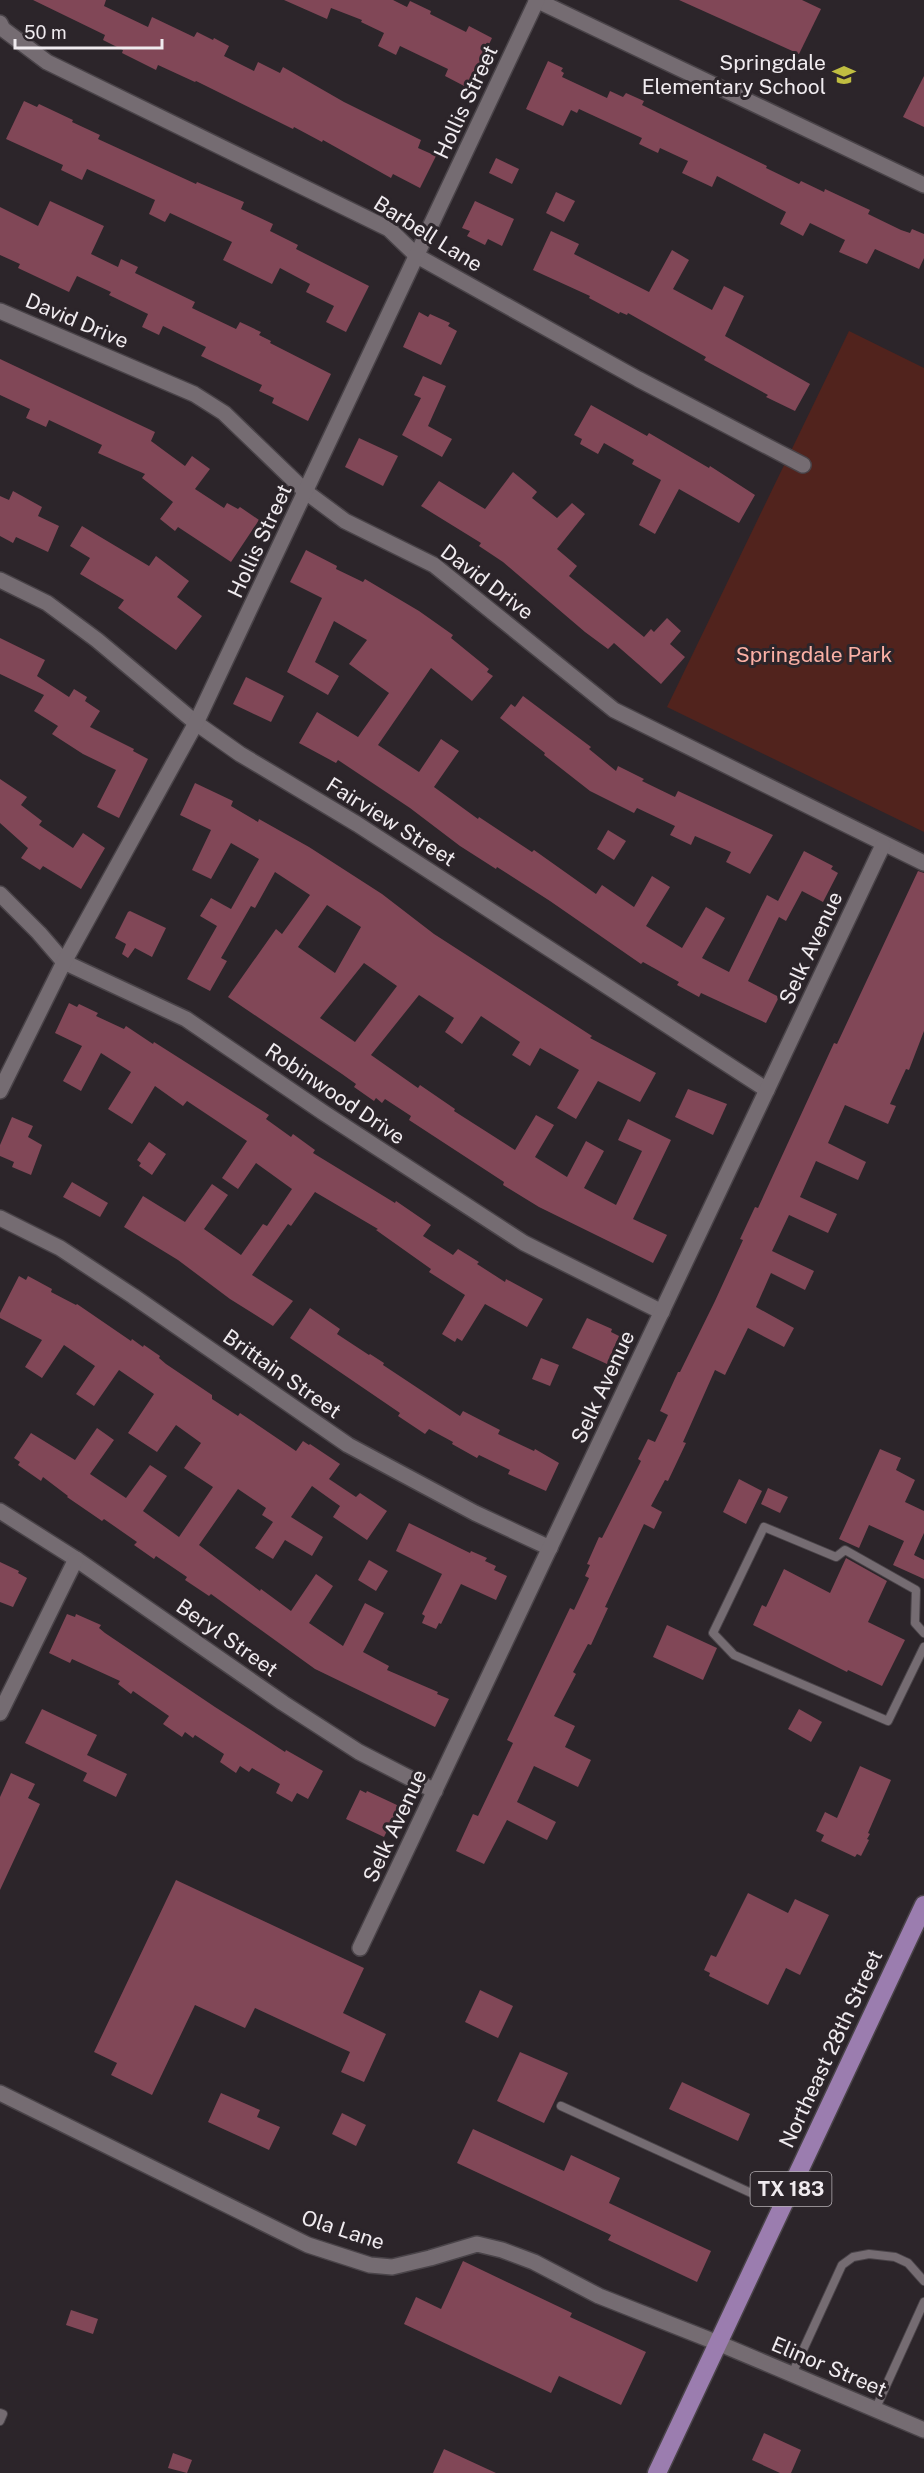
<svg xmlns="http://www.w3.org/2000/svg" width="924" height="2473" font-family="'Public Sans',sans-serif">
	<rect width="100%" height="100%" fill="#2c252a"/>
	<!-- green -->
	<path fill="#51231d" d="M849,331l75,37v464l-257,-125z"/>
	<!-- building -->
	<g fill="#814757" fill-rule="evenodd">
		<path d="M33,0h73l-2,6 44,21 4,-10 42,20 3,-5 16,8 1,-2 15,8 -5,10 30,15 4,-9 22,11 3,-6 61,35 77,38 -3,8 18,8 -16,32 -27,-14 -2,4 -68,-38 -1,2 -28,-15 -1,2 -97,-48 -1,1 -37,-17 -2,5 -34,-17 1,-3 -20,-10 2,-5z"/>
		<path d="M284,0h109l14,7 3,-6 21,10 -1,3 36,18 3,-6 23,12 -24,50 -23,-12 3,-7 -48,-23 -4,9 -18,-9 6,-13 -23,-11 1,-2 -31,-12 -4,11z"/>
		<path d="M679,0h123l19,9 -22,45z"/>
		<path d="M548,61l15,7 -2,3 3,2 -2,4 45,21 3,-7 13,6 3,-4 18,8 -2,4 125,61 -1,2 33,16 2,-3 23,11 1,-3 45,21 -2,4 33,16 9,3 2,-4 12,5v24l-5,11 -44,-20 -8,15 -28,-12 6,-12 -35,-17 -7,13 -23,-12 6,-12 -69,-36 -5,11 -30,-14 6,-12 -28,-13 -2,5 -19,-9 3,-6 -63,-29 -2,4 -6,-3 -8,16 -37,-17z"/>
		<path d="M924,76v51l-21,-10z"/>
		<path d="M24,101l13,6 2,-3 34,16 -1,2 28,13 -2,4 98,45 1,-2 47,20 -3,7 32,15 -3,7 28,14 -2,4 73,37 -23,46 -20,-10 8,-16 -28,-14 4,-8 -30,-16 -8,16 -49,-24 9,-18 -62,-29 -5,9 -16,-8 6,-14 -68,-31 -5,11 -21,-10 2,-5 -57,-26z"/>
		<path d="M496,158l23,11 -7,15 -23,-11z"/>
		<path d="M556,192l19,9 -11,21 -18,-9z"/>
		<path d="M50,201l54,25 -13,28 27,13 3,-8 17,8 -3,6 60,29 -3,6 44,21 4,-7 21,10 -2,3 12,6 -1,2 61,31 -23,47 -36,-18 2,-5 -15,-7 3,-6 -61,-29 5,-9 -43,-21 -4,9 -17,-8 6,-13 -39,-19 2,-3 -34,-16 -8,16 -51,-24 2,-4 -20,-9v-48l38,19z"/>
		<path d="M475,201l39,18 -12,27 -14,-7 -3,6 -18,-9 3,-5 -8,-3z"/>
		<path d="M551,231l28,13 -5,10 75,38 23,-42 17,10 -16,29 39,21 12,-24 20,10 -19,40 85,48 -15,27 -29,-14 2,-2 -64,-35 2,-3 -78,-44 -1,2 -7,-3 -1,2 -30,-16 1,-2 -57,-26z"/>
		<path d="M419,312l9,5 2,-3 20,9 -2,3 9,5 -16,34 -38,-18z"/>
		<path d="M0,359l155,73 -4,9 34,25 7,-10 18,13 -15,20 29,19 3,-5 11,6 2,-2 19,13 -28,42 -53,-35 -3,4 -15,-12 13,-17 -31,-24 3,-4 -47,-21 4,-8 -53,-25 -3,7 -20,-9 4,-9 -30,-14z"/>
		<path d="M423,376l23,10 -18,40 24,13 -10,18 -40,-22 19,-37 -7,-3z"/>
		<path d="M591,405l56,31 2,-3 60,35 1,-2 45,29 -16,28 -60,-34 -24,45 -16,-9 22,-45 -29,-16 2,-4 -30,-17 -6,11 -18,-10 2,-5 -8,-4z"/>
		<path d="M359,438l39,18 -15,30 -38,-19z"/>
		<path d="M513,472l22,18 2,2 -5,6 25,20 15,-15 13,11 -28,35 20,17 -8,10 75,61 7,-8 3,3 13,-14 14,13 -11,13 15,13 -24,27 -47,-41 -6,6 -23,-17 -82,-70 -24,-16 2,-3 -60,-37 18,-25 46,28z"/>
		<path d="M13,491l29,16 -4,9 21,10 -11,26 -32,-15 -3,6 -13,-7v-40l9,4z"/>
		<path d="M82,526l67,40 7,-10 33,25 -12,16 25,19 -26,34 -58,-42 6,-8 -44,-26 10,-16 -20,-12z"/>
		<path d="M306,550l31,16 -1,3 27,13 2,-3 54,32 34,24 -2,3 38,31 -2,3 6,4 -21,25 -41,-33 -53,77 41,27 22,-33 18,12 -25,36 44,32 1,-2 53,35 2,-2 62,44 6,-9 32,22 18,-31 18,11 -24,39 36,22 24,-41 19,11 -23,40 27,14 38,-77 11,6 26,-50 29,15 -2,3 7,4 -15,29 -21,-11 -16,30 -7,-4 -31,64 31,16 -13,26 -65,-30 -2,4 -22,-12 2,-3 -36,-20 -2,2 -91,-63 -53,-34 -1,2 -36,-23 -50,-38 -72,-48 -2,3 -37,-20 18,-31 41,25 31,-44 -40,-29 18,-24 -33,-19 -19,41 24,14 -11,19 -41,-23 35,-74 -32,-16z"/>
		<path d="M0,638l45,22 -8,16 32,21 5,-8 13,8 -2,4 15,10 -10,16 44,22 -1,2 15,8 -29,59 -22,-11 19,-37 -33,-16 -31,-20 6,-8 -24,-15 10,-16 -44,-21z"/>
		<path d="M246,677l38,19 -13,26 -38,-18z"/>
		<path d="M523,696l68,51 -2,2 27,22 2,-5 26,13 -2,2 33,16 3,-6 95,44 -23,39 -24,-12 5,-10 -36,-16 -4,9 -21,-10 5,-9 -38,-18 -3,5 -44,-22 -46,-36 1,-2 -45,-35 11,-14 4,3z"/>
		<path d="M0,779l27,18 -6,8 21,16 -3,4 34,23 10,-15 22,15 -24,41 -38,-23 -3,4 -19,-12 7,-10 -28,-25z"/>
		<path d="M195,783l38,18 -2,5 27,16 1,-3 50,28 73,47 52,40 158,102 -2,2 66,35 -16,29 -42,-21 -22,38 -19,-11 22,-38 -39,-22 -10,18 -18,-11 8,-13 -39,-26 -19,28 -17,-12 9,-14 -35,-23 -48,60 47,33 2,-3 35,24 -1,2 61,39 21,-35 18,10 -19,32 32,20 19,-36 18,10 -20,37 32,17 26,-54 -24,-11 10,-21 43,21 -38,79 34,16 -14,28 -114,-56 -36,-22 1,-3 -95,-62 2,-4 -26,-17 -3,4 -6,-5 -2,3 -20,-14 2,-3 -14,-10 -114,-77 48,-68 6,5 28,-39 -35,-23 -20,36 -4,-2 -30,52 6,3 -17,30 -23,-12 30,-53 -17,-10 11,-18 20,11 28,-50 -28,-16 -20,36 -19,-9 19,-40 -31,-15zM327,905l34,22 -26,46 -37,-26zM364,963l33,23 -42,56 -35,-24z"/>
		<path d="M608,830l18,11 -12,19 -17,-11z"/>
		<path d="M918,871l6,2v158l-15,39 -3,-1 -16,35 6,2 -8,18 -43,-19 -17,38 38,19 -8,18 -42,-19 -16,36 37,17 -9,19 -39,-18 -17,36 42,20 -9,19 -34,-17 -15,34 38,21 -10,19 -36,-19 -23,47 -10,-5 -32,72 3,1 -18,38 -3,-1 -14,26 11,6 -8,17 -10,-5 -39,83 3,1 -17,37 -3,-1 -15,28 3,2 -22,42 21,10 -10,21 26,13 -13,27 -44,-21 -17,36 39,20 -9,18 -40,-20 -23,44 -28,-13 17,-37 5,2 35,-73 -6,-3 63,-132 4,2 15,-32 -4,-2 5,-11 -3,-1 12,-27 3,1 39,-77 -3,-2 10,-20 7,3 13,-27 -8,-4 18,-39h2l35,-71 28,-61 -3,-1 15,-32 3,1 76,-165 3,1z"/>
		<path d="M130,911l36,17 -14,29 -17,-9 -7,10 -6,-4 4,-10 -11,-6 13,-26z"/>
		<path d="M69,1003l8,4 2,-3 19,9 -2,3 28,13 2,-3 27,18 1,-2 115,73 -3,4 25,18 2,-3 22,16 -2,3 82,50 1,-2 35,24 -8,11 30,19 5,-6 21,13 -2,2 28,18 1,-3 37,20 -16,28 -42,-23 -23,37 -5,-3 -2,4 -13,-8 23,-39 -36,-23 2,-3 -55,-39 2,-1 -63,-37 -24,34 -3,-2 -36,51 41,26 -20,25 -43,-27 -52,-39 -54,-33 19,-31 42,26 27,-38 16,11 -24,34 37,26 22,-31 4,2 25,-37 -36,-26 -18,26 -16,-11 25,-37 -60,-40 -4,5 -28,-20 -23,38 -24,-15 23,-37 -30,-19 -20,38 -18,-10 19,-35 -27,-13z"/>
		<path d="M688,1089l39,15 -14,31 -38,-18z"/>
		<path d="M12,1117l21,9 -5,11 14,8 -11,30 -19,-8 2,-5 -14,-6v-11z"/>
		<path d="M149,1142l17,12 -14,21 -13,-9 2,-3 -4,-3z"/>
		<path d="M72,1182l36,21 -8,14 -37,-20z"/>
		<path d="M19,1276l7,4 2,-4 24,13 -1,3 25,13 1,-1 54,37 1,-2 11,8 1,-2 16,11 -1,2 7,6 46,31v4l26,17 2,-3 56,38 7,-10 6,4 1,-1 30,20 -11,15 27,18 4,-4 27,18 -20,29 -34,-23 7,-11 -28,-20 -21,31 32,20 -11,19 -27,-16 -12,19 -18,-11 18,-26 -11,-7 4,-7 -28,-19 -39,56 61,46 1,-2 30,22 25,-37 17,12 -24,37 34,23 22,-43 19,10 -21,39 26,14 -2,4 51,22 -1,2 12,5 -14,28 -120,-58 -104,-75 -2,2 -24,-16 2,-3 -31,-21 -2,3 -20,-14 3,-3 -33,-23 -2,2 -35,-24 1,-1 -25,-19 -2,4 -23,-16 2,-3 -6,-4 17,-25 44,27 22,-32 17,12 -24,34 36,24 24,-33 17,11 -24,35 36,26 34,-50 -29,-19 17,-25 -25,-18 -19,27 -29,-19 26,-39 -35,-24 -25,36 -18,-12 19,-28 -31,-21 -22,33 -17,-11 17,-27 -42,-22v-5z"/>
		<path d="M310,1308l30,21 -3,5 32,21 1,-1 14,9 -1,2 77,51 3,-5 37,19 -2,4 36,17 1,-2 24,14 -13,28 -38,-17 2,-4 -31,-15 -2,3 -25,-14 1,-2 -24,-13 -4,5 -27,-18 2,-3 -110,-75z"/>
		<path d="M587,1318l25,11 -1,3 8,4 -12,28 -35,-16z"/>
		<path d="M541,1358l18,7 -9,21 -18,-7z"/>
		<path d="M880,1449l21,9 -5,12 19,10 -10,22 19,9v22l-10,22 10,5v19l-31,-14 11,-24 -35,-16 -10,23 -20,-9z"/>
		<path d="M739,1479l23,12 -16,33 -23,-12z"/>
		<path d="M768,1488l20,9 -8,16 -19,-9z"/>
		<path d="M409,1523l61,30 1,-2 16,7 -2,3 11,5 -2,4 13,6 -11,24 -35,-16 -20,40 -2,-1 -3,6 -14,-6 3,-7 -3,-2 20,-40 -46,-23z"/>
		<path d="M846,1558l41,23 -19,41 37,18 -23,46 -34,-16 -1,2 -94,-47 9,-20 4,2 18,-38 46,24z"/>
		<path d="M369,1560l19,11 -12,20 -18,-11z"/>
		<path d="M0,1562l19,9 -1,2 9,5 -14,29 -13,-5z"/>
		<path d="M67,1614l8,3 1,-3 25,11 -2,3 6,5 110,74 70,45 1,-2 37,21 -15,28 -11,-6 -5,9 -16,-9 4,-9 -28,-16 -3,4 -9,-6 -4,7 -16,-11 4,-8 -29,-19 -2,3 -8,-6 -3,5 -19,-13 6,-8 -36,-25 -2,3 -13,-10 2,-3 -48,-22 -2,4 -21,-10z"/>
		<path d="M667,1625l50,23 -14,32 -50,-23z"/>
		<path d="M42,1709l55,26 -10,20 40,19 -11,23 -33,-16 4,-8 -62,-30z"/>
		<path d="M799,1709l23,13 -11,20 -23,-13z"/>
		<path d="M860,1766l31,14 -23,53 2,1 -3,5 2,1 -8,16 -4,-2 -2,3 -34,-16 3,-6 -8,-4 9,-19 12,6z"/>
		<path d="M11,1773l24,11 -7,14 12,6 -40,86v-93z"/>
		<path d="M360,1790l6,3 1,-2 32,15 -15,31 -38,-18z"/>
		<path d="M176,1880l188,88 -21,45 43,21 -22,48 -23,-10 9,-20 -95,-44 -10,20 -50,-23 -43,90 -41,-20 6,-12 -23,-11z"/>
		<path d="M748,1893l40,20 7,-14 34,16 -29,60 -14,-7 -18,37 -59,-29 1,-3 -6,-3 7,-15 5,2z"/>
		<path d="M480,1990l33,16 -15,32 -33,-16z"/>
		<path d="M520,2052l48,21 -24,50 -47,-22z"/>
		<path d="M682,2082l68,32 -12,27 -69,-32z"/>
		<path d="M221,2093l39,17 -3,7 23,10 -11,23 -61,-28z"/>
		<path d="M342,2113l24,12 -10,21 -24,-12z"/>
		<path d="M473,2129l91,42 7,-16 49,23 -11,25 102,48 -14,31 -89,-42 3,-5 -154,-72z"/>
		<path d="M463,2261l109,52 -2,4 76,35 -25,53 -62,-29 -8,17 -147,-69 12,-27 25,12z"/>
		<path d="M71,2310l27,9 -5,15 -27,-9z"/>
		<path d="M764,2433l37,17 -10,23h-11l-28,-13z"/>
		<path d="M444,2449l52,24h-63z"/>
		<path d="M173,2453l19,7 -5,13 -19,-5z"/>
	</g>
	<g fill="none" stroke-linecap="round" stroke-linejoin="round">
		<!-- service casing -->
		<g stroke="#494348" stroke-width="10">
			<g id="service">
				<path d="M924,1633l-9,-10 1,-33 -71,-40 -9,7 -72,-30 -51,106 21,22 154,66 36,-74"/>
				<path d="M561,2106l221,101"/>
				<path d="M792,2374l50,-109 11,-8 16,-3 26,3 13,6 16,18"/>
				<path d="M875,2410l49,-108"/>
				<path d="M0,2413l3,1 -3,7"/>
			</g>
		</g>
		<!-- minor casing -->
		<g stroke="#494348" stroke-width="18">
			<g id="minor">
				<path d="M536,0l388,185"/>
				<path d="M0,23l3,6 44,33 342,167 28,27 221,123 165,86"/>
				<path d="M0,311l194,83 30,19 82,79 39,29 89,44 180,145 310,153"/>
				<path d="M0,580l47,23 50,37 99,83 44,31 117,70 410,266"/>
				<path d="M0,894l39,39 25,29 122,57 138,94 200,130 138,69"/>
				<path d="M0,1091l64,-129 132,-239 341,-723"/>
				<path d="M0,1218l60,30 73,48 215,149 127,68 75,35"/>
				<path d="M0,1511l76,48 207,144 76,49 76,39"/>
				<path d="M0,1713l76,-154"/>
				<path d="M360,1948l523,-1103"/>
				<path d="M0,2093l308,152 62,20 22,2 38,-9 47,-14 25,6 32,12 65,34 119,47 206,87"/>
			</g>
		</g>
		<!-- primary casing -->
		<g stroke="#494348" stroke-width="21">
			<path id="primary" d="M657,2473l267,-568"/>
		</g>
		<!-- service -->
		<use href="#service" stroke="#756c72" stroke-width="8"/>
		<!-- minor -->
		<use href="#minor" stroke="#756c72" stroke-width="15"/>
		<!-- primary -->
		<use href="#primary" stroke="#9b7daf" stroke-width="18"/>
	</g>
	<!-- icons -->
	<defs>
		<g id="school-bare" transform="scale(1.8)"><path d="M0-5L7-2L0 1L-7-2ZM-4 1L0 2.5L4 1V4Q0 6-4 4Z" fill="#c0be41" stroke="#2c252a" stroke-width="2.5" paint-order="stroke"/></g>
	</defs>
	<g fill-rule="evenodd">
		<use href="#school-bare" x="844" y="75"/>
	</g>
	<g text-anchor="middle" stroke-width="6" stroke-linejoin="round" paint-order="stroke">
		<!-- shield labels -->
		<rect fill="#2c252a" stroke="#b5b0b4" stroke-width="1.5" x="750.5" y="2172" width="81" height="34" rx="4.5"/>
		<g font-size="20" font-weight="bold" fill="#f0ebef">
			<text x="791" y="2196">TX 183</text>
		</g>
		<!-- poi labels -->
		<g font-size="21" fill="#f0ebef" stroke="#2c252a" text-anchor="end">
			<text x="826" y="70">Springdale<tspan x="826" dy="24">Elementary School</tspan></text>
		</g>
		<!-- street labels -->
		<g font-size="21" fill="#f0ebef" stroke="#2c252a">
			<text transform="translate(466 102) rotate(-65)" y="7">Hollis Street</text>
			<text transform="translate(428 234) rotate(32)" y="7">Barbell Lane</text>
			<text transform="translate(77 321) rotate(23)" y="7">David Drive</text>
			<text transform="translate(260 541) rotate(-65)" y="7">Hollis Street</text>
			<text transform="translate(487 582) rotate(37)" y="7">David Drive</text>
			<text transform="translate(391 822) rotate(32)" y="7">Fairview Street</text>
			<text transform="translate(811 948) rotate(-65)" y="7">Selk Avenue</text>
			<text transform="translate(335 1094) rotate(34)" y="7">Robinwood Drive</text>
			<text transform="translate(282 1374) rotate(35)" y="7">Brittain Street</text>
			<text transform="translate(603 1387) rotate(-65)" y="7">Selk Avenue</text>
			<text transform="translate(227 1638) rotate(35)" y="7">Beryl Street</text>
			<text transform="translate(395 1826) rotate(-65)" y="7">Selk Avenue</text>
			<text transform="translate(831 2049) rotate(-65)" y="7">Northeast 28th Street</text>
			<text transform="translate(343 2230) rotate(18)" y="7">Ola Lane</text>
			<text transform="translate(829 2367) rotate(23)" y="7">Elinor Street</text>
		</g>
		<!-- park labels -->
		<g font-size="21" fill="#fbb0a5" stroke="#2c252a">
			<text x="814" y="662">Springdale Park</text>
		</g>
	</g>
	<!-- scale -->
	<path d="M15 39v9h147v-9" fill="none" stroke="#f0ebef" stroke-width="3"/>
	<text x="24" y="39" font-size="18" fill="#f0ebef" stroke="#2c252a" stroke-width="4.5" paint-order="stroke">50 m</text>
</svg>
